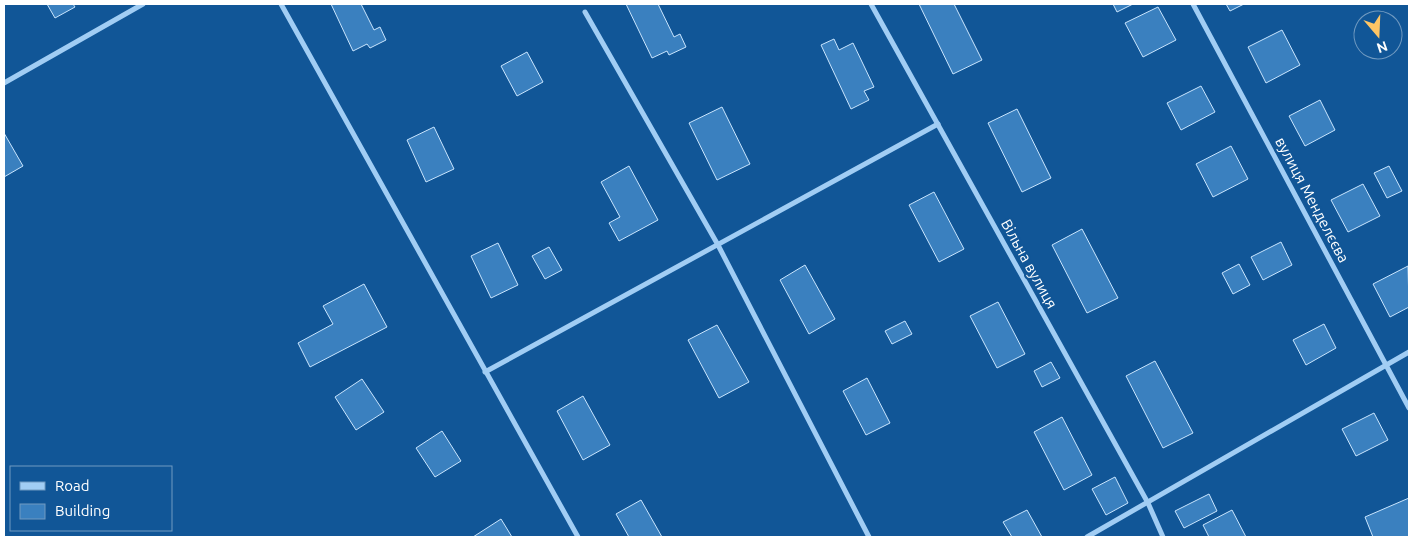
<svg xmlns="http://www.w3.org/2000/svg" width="1413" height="541" font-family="Ubuntu,sans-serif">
	<rect width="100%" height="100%" fill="#115697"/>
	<!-- building -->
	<g fill="#3a80bf" stroke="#c9e5fe">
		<path d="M47,4h26l2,3 -20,11z"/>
		<path d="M331,4h30l13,26 6,-3 6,13 -16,8 -3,-4 -14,7z"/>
		<path d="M626,4h32l16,33 6,-3 6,13 -17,8 -2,-4 -15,7z"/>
		<path d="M919,4h35l28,56 -29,14z"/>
		<path d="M1113,4h20l-16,8z"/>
		<path d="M1226,4h18l-14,7z"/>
		<path d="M1158,7l18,33 -33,17 -18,-34z"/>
		<path d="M1282,30l18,35 -34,18 -18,-36z"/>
		<path d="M834,39l5,11 14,-7 21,44 -10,4 5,9 -18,9 -30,-64z"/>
		<path d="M527,52l16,30 -26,14 -16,-30z"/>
		<path d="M1201,86l14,26 -34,18 -14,-27z"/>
		<path d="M1320,100l15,30 -30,16 -16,-30z"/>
		<path d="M722,107l28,57 -33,16 -28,-57z"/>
		<path d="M1017,109l34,69 -29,14 -34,-69z"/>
		<path d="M434,127l20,42 -28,13 -19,-42z"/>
		<path d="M4,133l19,33 -19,11z"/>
		<path d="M1231,146l17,33 -35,18 -17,-33z"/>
		<path d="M629,166l29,54 -39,21 -10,-18 11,-6 -19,-35z"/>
		<path d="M1389,166l13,25 -15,7 -13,-25z"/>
		<path d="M1363,184l17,32 -32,16 -17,-32z"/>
		<path d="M934,192l30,57 -25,13 -30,-57z"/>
		<path d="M1082,229l36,69 -31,15 -35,-68z"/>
		<path d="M1281,242l11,23 -29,15 -12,-23z"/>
		<path d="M498,243l20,42 -27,13 -20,-42z"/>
		<path d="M549,247l13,23 -17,9 -13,-23z"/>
		<path d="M1239,264l11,21 -17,9 -11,-21z"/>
		<path d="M805,265l30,54 -26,15 -29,-54z"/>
		<path d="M1408,266l1,41 -19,10 -17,-33z"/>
		<path d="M364,284l23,43 -77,40 -12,-24 35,-19 -10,-18z"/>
		<path d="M998,302l27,52 -28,14 -27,-52z"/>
		<path d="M905,321l7,13 -20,10 -7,-13z"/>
		<path d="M1324,324l12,24 -30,17 -13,-25z"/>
		<path d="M717,325l32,57 -30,16 -31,-58z"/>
		<path d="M1155,361l38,72 -30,15 -37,-72z"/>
		<path d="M1051,362l9,16 -18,9 -8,-16z"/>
		<path d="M867,378l23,45 -24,12 -23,-44z"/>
		<path d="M362,379l22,33 -28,18 -21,-33z"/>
		<path d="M583,396l27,49 -27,15 -26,-49z"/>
		<path d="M1374,413l14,27 -32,16 -14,-27z"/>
		<path d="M1062,417l30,58 -28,15 -30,-58z"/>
		<path d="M442,431l19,30 -26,16 -19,-29z"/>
		<path d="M1115,477l13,26 -22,12 -14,-26z"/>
		<path d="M1209,494l8,17 -33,17 -9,-17z"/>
		<path d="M1409,498v39h-36l-8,-20z"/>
		<path d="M641,500l21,37h-33l-13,-23z"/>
		<path d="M1027,510l15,27h-30l-9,-15z"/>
		<path d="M1232,510l14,27h-37l-6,-12z"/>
		<path d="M501,519l11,18h-39z"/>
	</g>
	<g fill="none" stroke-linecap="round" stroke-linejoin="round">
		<!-- minor -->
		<g stroke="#a1cdf4" stroke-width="5">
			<path d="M281,4l297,533"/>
			<path d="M871,4l277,499 15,34"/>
			<path d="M1193,4l216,404"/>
			<path d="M585,12l133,233 151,292"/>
			<path d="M4,83l139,-79"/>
			<path d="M485,372l453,-248"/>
			<path d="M1087,537l322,-185"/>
		</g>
	</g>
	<g text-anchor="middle" stroke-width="4.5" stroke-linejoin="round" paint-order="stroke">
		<!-- street labels -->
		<g font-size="15" fill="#fff" stroke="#115697">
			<text transform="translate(1312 200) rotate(62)" y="5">вулиця Менделєєва</text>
			<text transform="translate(1029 264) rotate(61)" y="5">Вільна вулиця</text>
		</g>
	</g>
	<!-- border -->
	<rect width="1413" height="541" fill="none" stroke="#ffffff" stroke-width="10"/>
	<!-- legend -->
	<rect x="10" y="466" width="162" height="65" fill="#115697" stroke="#709ac1"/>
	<rect x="20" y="482" width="25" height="8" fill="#a1cdf4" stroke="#709ac1"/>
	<text x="55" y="491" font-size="15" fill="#ffffff">Road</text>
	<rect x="20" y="504" width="25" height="15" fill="#3a80bf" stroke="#709ac1"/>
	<text x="55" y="516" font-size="15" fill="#ffffff">Building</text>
	<!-- north arrow -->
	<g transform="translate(1378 35) rotate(161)"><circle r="24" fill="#115697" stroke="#709ac1"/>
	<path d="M0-4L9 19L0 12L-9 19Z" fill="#ffc564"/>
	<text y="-8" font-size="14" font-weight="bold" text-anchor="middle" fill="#ffffff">N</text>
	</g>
</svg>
